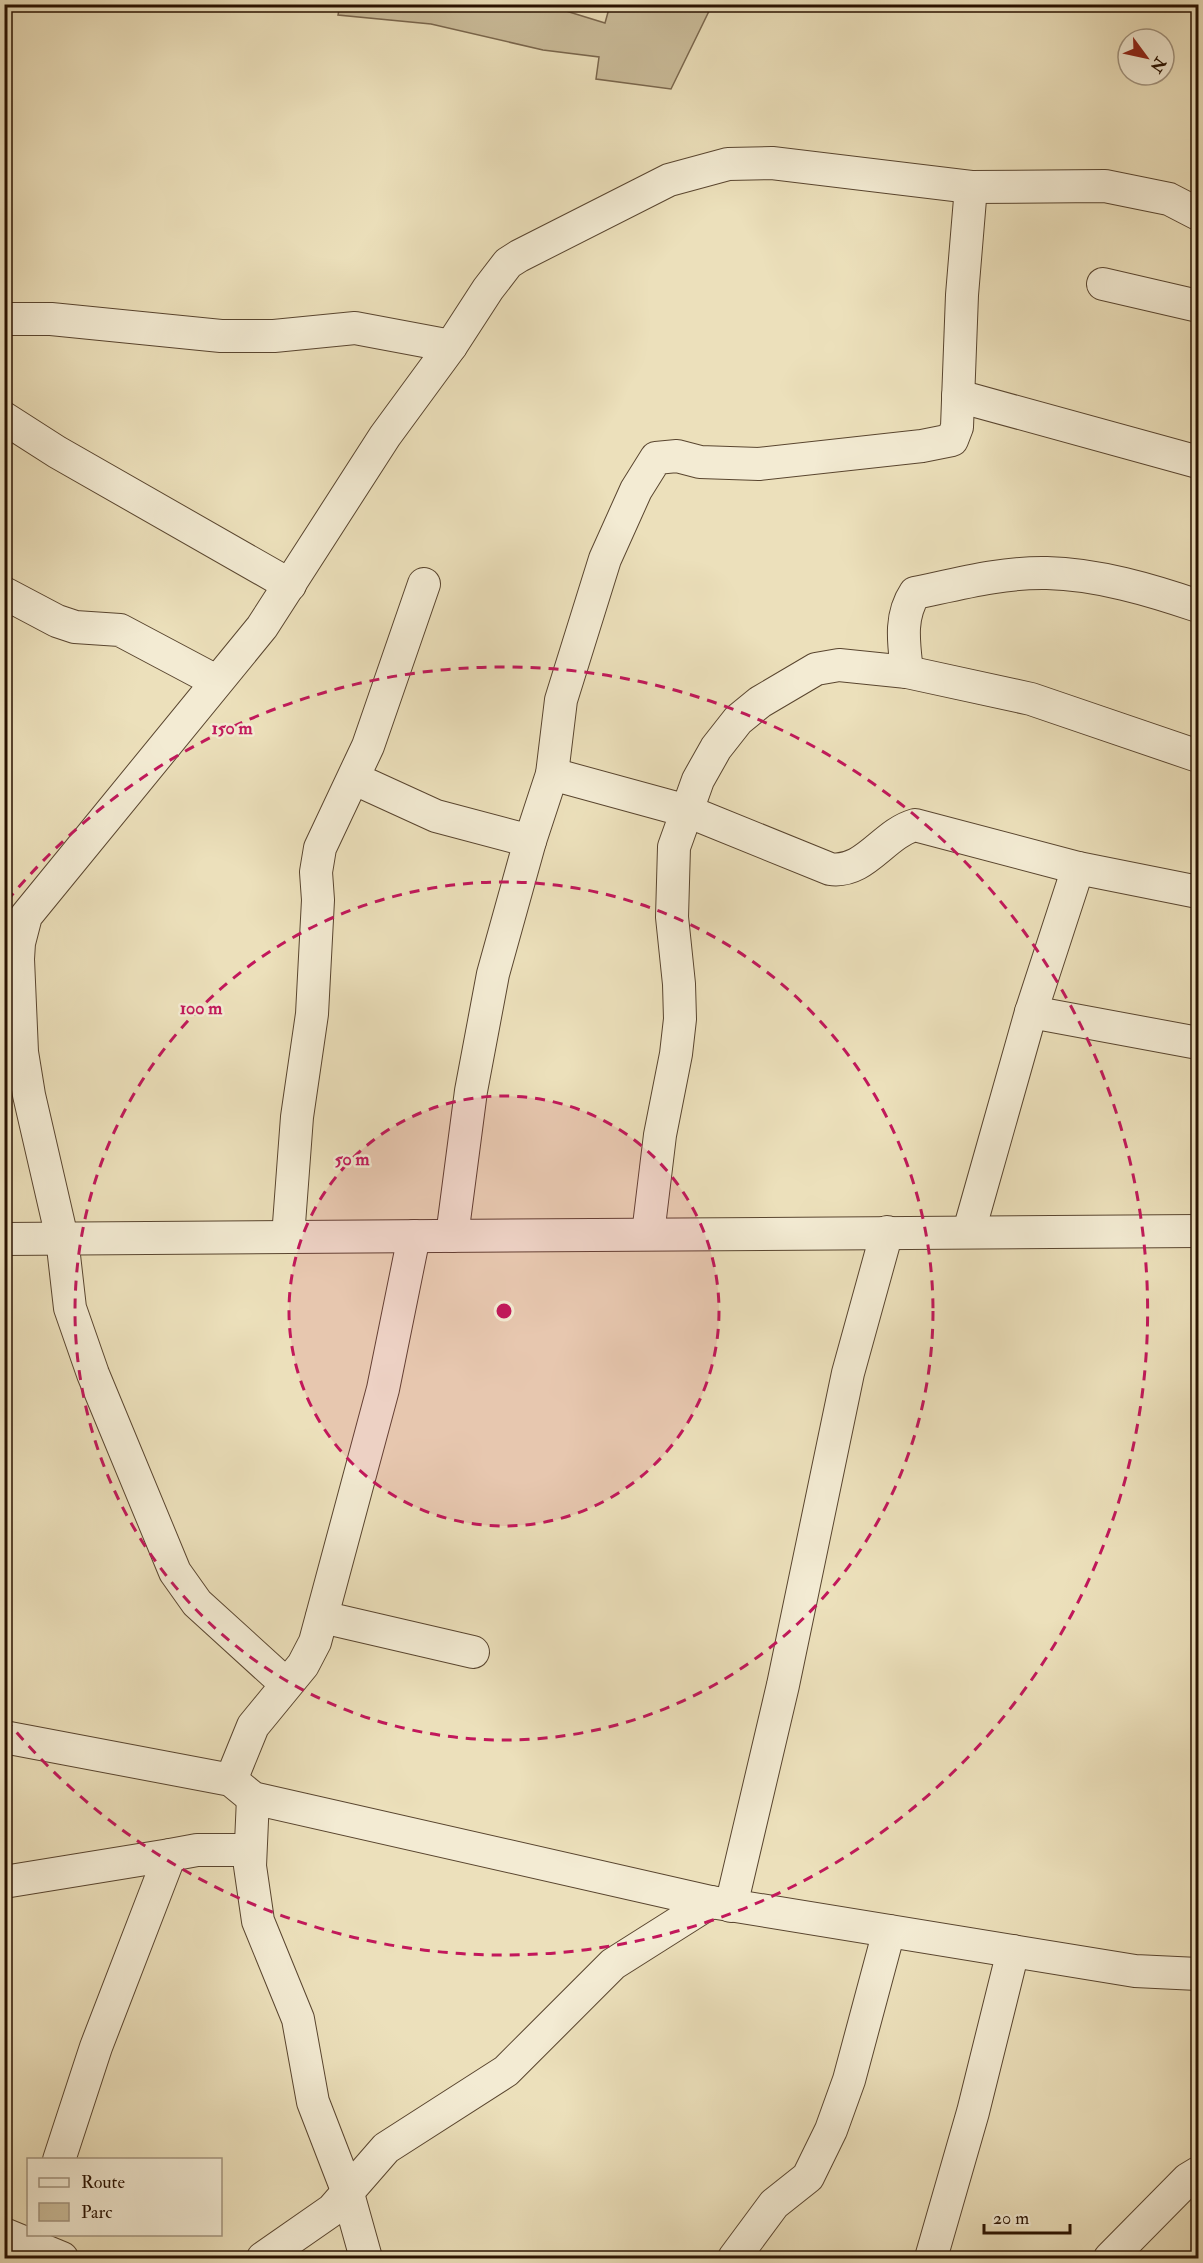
<svg xmlns="http://www.w3.org/2000/svg" width="1203" height="2263" font-family="'IM FELL Double Pica',serif">
	<rect width="100%" height="100%" fill="#ece0bb"/>
	<filter id="stains"><feTurbulence type="fractalNoise" baseFrequency=".00333" numOctaves="4"/><feColorMatrix values="0 0 0 0 .2 0 0 0 0 .09 0 0 0 0 .02 0 0 0 .5 -.17"/></filter>
	<radialGradient id="worn" r=".72"><stop offset=".6" stop-color="#630" stop-opacity="0"/><stop offset="1" stop-color="#630" stop-opacity=".3"/></radialGradient>
	<!-- green -->
	<path fill="#cbbd9b" stroke="#7a674e" stroke-width="1.5" d="M340,5l213,2 52,16 5,-18h102l-41,84 -75,-10 3,-22 -56,-7 -112,-26 -93,-9z"/>
	<g fill="none" stroke-linecap="round" stroke-linejoin="round">
		<!-- minor casing -->
		<g stroke="#59452f" stroke-width="34">
			<g id="minor">
				<path d="M1103,284l95,22"/>
				<path d="M4,319h47l170,17h53l81,-8 96,18"/>
				<path d="M958,396l240,66"/>
				<path d="M4,418l53,34 233,133"/>
				<path d="M4,593l53,28 18,6 45,3 96,51"/>
				<path d="M907,672c-3,-28 -8,-55 8,-79 43,-9 88,-21 132,-20 50,1 104,17 151,33"/>
				<path d="M552,774l135,37 143,58c35,5 53,-35 85,-44l163,43 120,24"/>
				<path d="M355,779l81,37 94,25 22,-67 9,-74 44,-141 31,-69 20,-32 21,-2 23,6 59,2 163,-18 30,-6 5,-13 5,-132 9,-108"/>
				<path d="M1031,1012l167,31"/>
				<path d="M969,1231l62,-219 47,-144"/>
				<path d="M648,1234l12,-99 16,-81 4,-35 -1,-35 -7,-67 2,-70 24,-67 18,-32 22,-28 22,-18 56,-33 23,-4 68,7 124,27 167,57"/>
				<path d="M452,1236l19,-145 22,-117 37,-133"/>
				<path d="M288,1237l9,-120 15,-103 6,-114 -2,-28 4,-24 48,-102 56,-162"/>
				<path d="M4,1239l1194,-8"/>
				<path d="M322,1617l151,35"/>
				<path d="M286,1684l-89,-81 -22,-31 -82,-198 -23,-66 -8,-70 -33,-143 -7,-43 -4,-93 1,-16 7,-27 236,-289 123,-191 66,-90 37,-57 20,-26 11,-7 150,-76 59,-16 44,-1 199,24 134,-1 64,13 29,15"/>
				<path d="M4,1737l227,43 22,18 458,104 424,69 63,3"/>
				<path d="M231,1780l22,-54 50,-61 12,-23 68,-253 31,-153"/>
				<path d="M253,1798l-3,68 8,55 40,98 15,83 34,88 19,68"/>
				<path d="M4,1882l166,-27"/>
				<path d="M731,1906l52,-221 65,-312 39,-141"/>
				<path d="M59,2160l37,-113 74,-192 27,-5h53"/>
				<path d="M4,2234l58,24"/>
				<path d="M263,2258l69,-48 54,-62 120,-77 107,-107 98,-62"/>
				<path d="M734,2258l40,-54 34,-27 23,-47 18,-50 40,-149"/>
				<path d="M931,2258l42,-146 40,-161"/>
				<path d="M1110,2258l78,-79 10,-6"/>
			</g>
		</g>
		<!-- minor -->
		<use href="#minor" stroke="#f3ebd3" stroke-width="32"/>
	</g>
	<!-- distance rings -->
	<circle cx="504" cy="1311" r="215" fill="#c2185b" fill-opacity=".12"/>
	<g fill="none" stroke="#c2185b" stroke-width="3" stroke-dasharray="10 8">
		<circle cx="504" cy="1311" r="215"/>
		<circle cx="504" cy="1311" r="429"/>
		<path d="M7 901A644 644 0 1 1 7 1721"/>
	</g>
	<circle cx="504" cy="1311" r="9" fill="#c2185b" stroke="#f3ebd3" stroke-width="3"/>
	<g font-size="18" text-anchor="middle" font-weight="bold" fill="#c2185b" stroke="#f3ebd3" stroke-width="5" stroke-linejoin="round" paint-order="stroke">
		<text x="232" y="734">150 m</text>
		<text x="201" y="1014">100 m</text>
		<text x="352" y="1165">50 m</text>
	</g>
	<!-- margin -->
	<rect width="1203" height="2263" fill="none" stroke="#ece0bb" stroke-width="24"/>
	<rect x="6" y="6" width="1191" height="2251" fill="none" stroke="#281100" stroke-width="3"/>
	<rect x="12" y="12" width="1179" height="2239" fill="none" stroke="#281100" stroke-width="1.5"/>
	<!-- legend -->
	<rect x="27" y="2158" width="195" height="78" fill="#f3ebd3" stroke="#a2947f" stroke-width="1.5"/>
	<rect x="39" y="2178" width="30" height="9" fill="#f3ebd3" stroke="#a2947f" stroke-width="1.5"/>
	<text x="81" y="2188" font-size="18" fill="#281100">Route</text>
	<rect x="39" y="2203" width="30" height="18" fill="#cbbd9b" stroke="#a2947f" stroke-width="1.5"/>
	<text x="81" y="2218" font-size="18" fill="#281100">Parc</text>
	<!-- north arrow -->
	<g transform="translate(1146 57) rotate(123)"><circle r="28" fill="#f3ebd3" stroke="#a2947f" stroke-width="1.5"/>
	<path d="M0-4.5L10 22L0 15L-10 22Z" fill="#8f2418"/>
	<text y="-9" font-size="16" font-weight="bold" text-anchor="middle" fill="#281100">N</text>
	</g>
	<!-- scale -->
	<path d="M984 2224v9h86v-9" fill="none" stroke="#281100" stroke-width="3"/>
	<text x="993" y="2224" font-size="18" fill="#281100" stroke="#f3ebd3" stroke-width="4.5" paint-order="stroke">20 m</text>
	<rect width="100%" height="100%" filter="url(#stains)"/>
	<rect width="100%" height="100%" fill="url(#worn)"/>
</svg>
